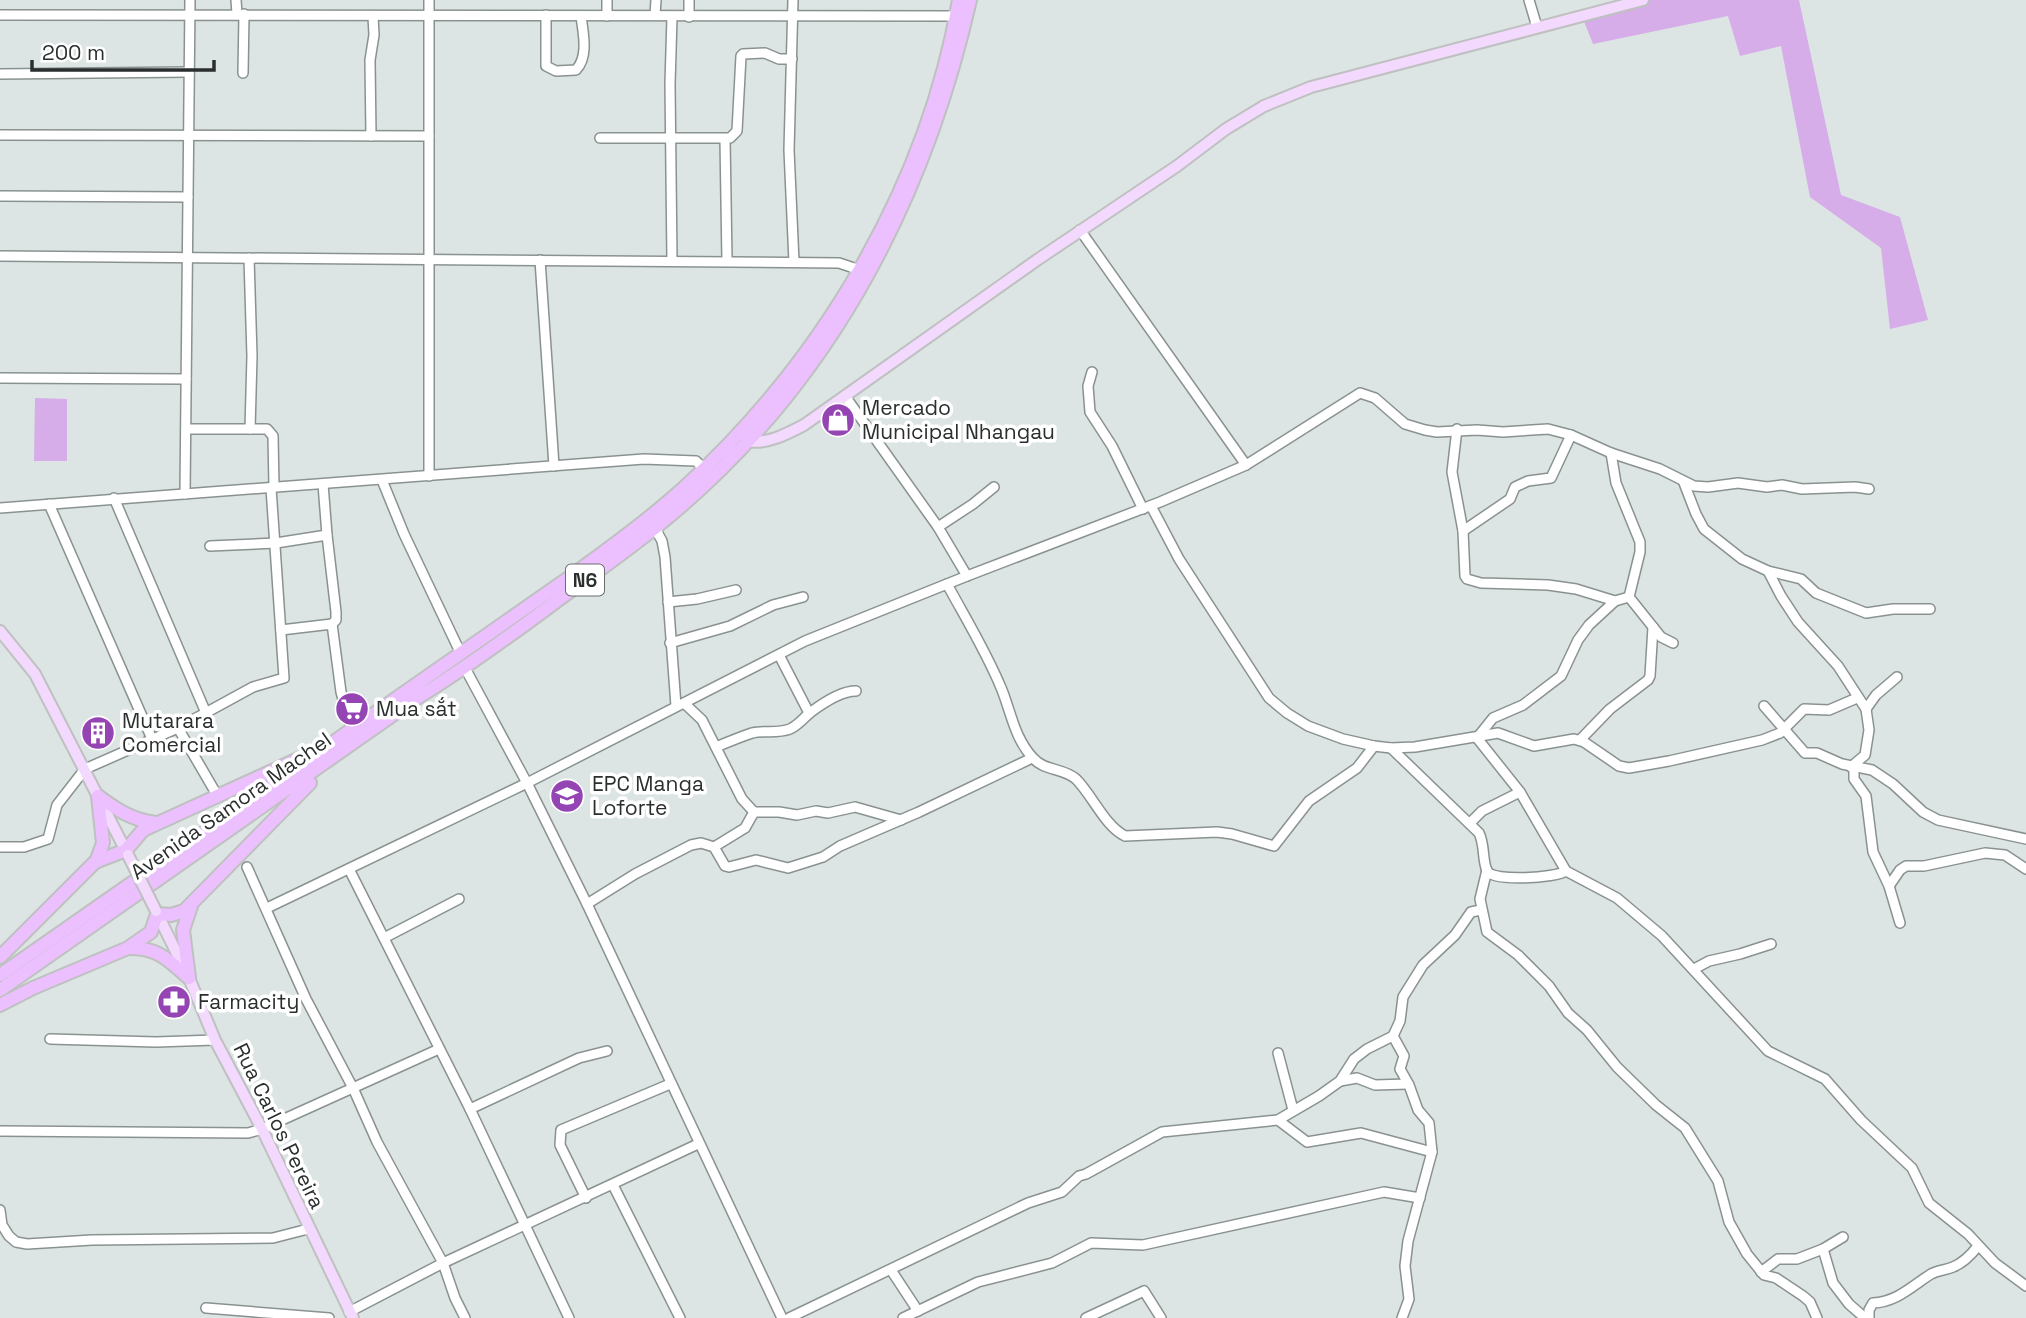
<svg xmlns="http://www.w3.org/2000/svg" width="2026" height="1318" font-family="'Space Grotesk',sans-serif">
	<rect width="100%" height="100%" fill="#dce4e4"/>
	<!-- green -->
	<g fill="#d6ade8">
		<path d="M1651,0h148l42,195 59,22 28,103 -38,9 -9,-81 -71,-51 -29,-151 -41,10 -12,-40 -135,28 -10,-25z"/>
		<path d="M35,398l32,1v62h-33z"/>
	</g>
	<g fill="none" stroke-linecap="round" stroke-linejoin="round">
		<!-- minor casing -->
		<g stroke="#8a9291" stroke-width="12">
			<g id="minor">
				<path d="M236,0l1,14"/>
				<path d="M607,0v16"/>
				<path d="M689,0v17"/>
				<path d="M793,0l-4,150 5,112"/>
				<path d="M1529,0l8,27"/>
				<path d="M0,15l956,1"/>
				<path d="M546,15v51l10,5 20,-1c13,-14 7,-37 5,-54"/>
				<path d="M655,15l1,-15"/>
				<path d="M243,73l1,-59"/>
				<path d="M0,74l189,-2"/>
				<path d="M0,135l429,1"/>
				<path d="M371,136l-1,-76 4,-25 -1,-19"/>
				<path d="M600,138h130l7,-7 4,-75 2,-2 22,-1 14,6h13"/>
				<path d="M725,139l2,122"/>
				<path d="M0,196l188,1"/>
				<path d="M1080,230l166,235"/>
				<path d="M0,256l839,7 21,7"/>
				<path d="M249,258l3,98 -2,73"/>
				<path d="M540,260l14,206"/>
				<path d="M672,261l-2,-177 2,-67"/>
				<path d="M1092,372l-4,14 2,26 22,34 31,63"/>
				<path d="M0,378l186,1"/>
				<path d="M845,396l93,131 29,49"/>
				<path d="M186,429h81l6,7 1,51"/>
				<path d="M1457,429l-5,43 11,59 2,45 2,3 14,4 67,2 28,4 39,12 14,-4"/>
				<path d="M1611,453l5,30 24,59v10l-11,45 32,40 12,6"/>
				<path d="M429,476v-476"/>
				<path d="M382,480l22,54 57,120"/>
				<path d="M1684,483l12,31 8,15 38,30 26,12 33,8 15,14 50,20 27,-4h37"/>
				<path d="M185,494l5,-494"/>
				<path d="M114,498l92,215"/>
				<path d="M49,504l103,235"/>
				<path d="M1151,506l28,53 90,139 18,15 21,13 35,13 31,7 17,2 24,-1 83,-14 36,13 40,-7 10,3 35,24 10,2 40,-7 93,-21 18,-7 24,-24 25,1 28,-12"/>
				<path d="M0,508l644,-49 52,2 8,8"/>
				<path d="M938,527l35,-23 21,-17"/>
				<path d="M655,528l7,13 3,16 11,149"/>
				<path d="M1463,531l47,-32 5,-12 13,-6 23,-3 20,-43"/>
				<path d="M327,535l9,77v8l-4,4"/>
				<path d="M210,546l66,-3 51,-8 -4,-51"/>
				<path d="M1768,571l13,25 17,26 40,44 28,43 3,21 -4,25 -14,12"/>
				<path d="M947,584c19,35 40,69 55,106 9,23 13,49 31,68 11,13 31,10 43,21 17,17 28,46 49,57l92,-4 15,2 42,12 35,-45 48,-33 17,-22"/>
				<path d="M668,602l29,-3 39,-9"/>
				<path d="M281,630l51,-6 9,68 11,38"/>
				<path d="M670,643l60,-17 43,-21 30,-8"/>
				<path d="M779,655l30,58"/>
				<path d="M465,668l62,115 60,121 195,414"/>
				<path d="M684,703l18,17 40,79 12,13h25l18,3 19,-4 12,2 27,-6 46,13"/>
				<path d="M1764,706l41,47h12l25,11 30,6 21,14 30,28 15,8 88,19"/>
				<path d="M1866,709l10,-14 21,-18"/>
				<path d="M178,728l39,67"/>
				<path d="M1477,738l43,54 46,79 51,27 45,38 106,115 57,28 36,41 51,48 17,35 39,31 27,29 31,23"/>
				<path d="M1477,738l16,-20 30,-13 38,-29 17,-36 11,-15 26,-24"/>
				<path d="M1580,740l30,-31 38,-29 2,-4 3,-49"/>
				<path d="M716,747c12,-5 24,-10 36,-14 13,-3 25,1 38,-4 10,-5 14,-12 21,-17 12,-9 31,-21 45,-21"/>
				<path d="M1391,748l88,85c6,12 3,26 8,38 6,11 69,7 79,0"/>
				<path d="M1854,767v12l12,17 7,56 16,34 11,37"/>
				<path d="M1470,823l12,-12 38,-19"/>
				<path d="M0,847h24l24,-8 9,-34 28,-36 93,-41 75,-41 31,-9 -13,-190"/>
				<path d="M714,847l31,-19 9,-16"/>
				<path d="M247,867l59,132 47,89 24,54 66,121 12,35 10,20"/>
				<path d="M349,869l121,240 99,209"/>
				<path d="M1487,870l-7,29 7,33 31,23 31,31 19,27 19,17 30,37 39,38 29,23 33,53 11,41 18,32 17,21 12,3 27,18 7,6 7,16"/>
				<path d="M1889,886l11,-16 6,-4h18l61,-13 20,2 21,14"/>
				<path d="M587,904l48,-30 56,-29 10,-2 13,4 11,19 4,1 27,-7 32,8 35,-11 17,-11 79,-34 113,-54"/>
				<path d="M267,908l260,-125 278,-142 162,-65 193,-74 86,-37 114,-72 15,5 30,26 20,6 12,2 40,-2 26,2 45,-3 23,6 40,18 49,16 34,17 14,1 30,-4 29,4 15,-2 20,4 53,-2 14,2"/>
				<path d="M384,938l75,-39"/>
				<path d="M1694,969l15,-8 31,-7 31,-10"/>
				<path d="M1393,1036l11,20 -4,13 9,16 9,25 11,13 3,29 -24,89 -3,25 4,33 -7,19"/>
				<path d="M50,1039l106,3 59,-2"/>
				<path d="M1278,1053l15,57"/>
				<path d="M1340,1081l17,-3 18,7 33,-1"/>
				<path d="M470,1109l109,-51 28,-7"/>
				<path d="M1278,1120l29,22 54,-9 71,19"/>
				<path d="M0,1131l248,2 14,-4 177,-80"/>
				<path d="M613,1185l67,133"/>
				<path d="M586,1198l-26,-53 1,-15 109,-46"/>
				<path d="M0,1210l2,15 7,11 7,6 11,2 65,-4 181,-2 35,-9"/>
				<path d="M1823,1249l10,34 16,21 16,14"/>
				<path d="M891,1270l27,41"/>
				<path d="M1761,1272l17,-13h19l26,-10 20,-12"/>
				<path d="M206,1308l123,10"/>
				<path d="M349,1312l94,-49 255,-119"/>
				<path d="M789,1318l239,-115 34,-11 17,-16 7,-2 76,-42 116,-12 41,-24 21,-15 14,-22 13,-10 26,-13 7,-15 3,-24 20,-32 32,-30 16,-23 10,-2"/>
				<path d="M903,1318l75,-36 74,-19 39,-20 52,2 241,-53 36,6"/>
				<path d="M1086,1318l58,-27 17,27"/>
				<path d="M1869,1318v-8l4,-7c24,-1 39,-17 58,-29 7,-4 15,-4 22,-7 10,-4 18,-12 25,-21"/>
			</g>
		</g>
		<!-- major casing -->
		<g stroke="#bfc0c0" stroke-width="14">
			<g id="major">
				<path d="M747,441c19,4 40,-7 57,-16l233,-165 140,-94 49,-37 38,-23 47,-19 332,-87"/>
				<path d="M0,631l35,43 93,181"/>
				<path d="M156,911l33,67 26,62 47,89 91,189"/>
			</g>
		</g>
		<!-- highway casing -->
		<g stroke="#bfc0c0" stroke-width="16">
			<g id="highway">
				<path d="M98,796c19,14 34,24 58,27"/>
				<path d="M96,862l7,-19 -5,-47"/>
				<path d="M129,948c30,0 38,11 60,30"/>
				<path d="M0,957l95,-95 31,-12 17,-20 164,-75"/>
				<path d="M0,975l570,-398c39,-29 80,-58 116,-91 138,-127 241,-300 273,-486"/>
				<path d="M189,978l-6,-48 8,-24"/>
				<path d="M0,990l414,-290c52,-32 100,-67 148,-103 32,-23 64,-46 94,-70 168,-134 267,-320 314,-527"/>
				<path d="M0,1005l33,-17 95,-40 23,-16 6,-18 14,1 13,-4 126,-128"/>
			</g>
		</g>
		<!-- minor -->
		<use href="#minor" stroke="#fff" stroke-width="9"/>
		<!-- major -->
		<use href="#major" stroke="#f4d9ff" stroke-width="10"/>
		<!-- highway -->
		<use href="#highway" stroke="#ecc0ff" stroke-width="12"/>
		<!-- major-bridge casing -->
		<g stroke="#bfc0c0" stroke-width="14" stroke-linecap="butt">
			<path id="major-bridge" d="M128,855l28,56"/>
		</g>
		<!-- major-bridge -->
		<use href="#major-bridge" stroke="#f4d9ff" stroke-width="10"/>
	</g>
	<!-- icons -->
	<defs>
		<g id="shop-disc" transform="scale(1.75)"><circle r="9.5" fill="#9544b3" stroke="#fff"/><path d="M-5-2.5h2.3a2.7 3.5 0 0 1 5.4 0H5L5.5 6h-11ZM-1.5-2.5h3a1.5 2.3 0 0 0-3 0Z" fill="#fff"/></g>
		<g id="supermarket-disc" transform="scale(1.75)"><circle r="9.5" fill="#9544b3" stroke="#fff"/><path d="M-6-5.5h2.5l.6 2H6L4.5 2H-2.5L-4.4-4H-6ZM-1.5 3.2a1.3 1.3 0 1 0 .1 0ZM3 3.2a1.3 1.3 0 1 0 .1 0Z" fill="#fff"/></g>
		<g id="building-disc" transform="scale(1.75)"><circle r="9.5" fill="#9544b3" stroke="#fff"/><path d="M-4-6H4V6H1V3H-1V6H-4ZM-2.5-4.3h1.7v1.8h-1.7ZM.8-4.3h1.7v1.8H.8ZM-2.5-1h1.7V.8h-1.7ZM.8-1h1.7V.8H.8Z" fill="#fff"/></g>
		<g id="school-disc" transform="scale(1.75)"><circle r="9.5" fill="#9544b3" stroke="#fff"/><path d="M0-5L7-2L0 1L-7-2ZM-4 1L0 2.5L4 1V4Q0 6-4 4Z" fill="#fff"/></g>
		<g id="pharmacy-disc" transform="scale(1.75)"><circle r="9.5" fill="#9544b3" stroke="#fff"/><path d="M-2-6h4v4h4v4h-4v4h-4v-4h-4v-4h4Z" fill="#fff"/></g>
	</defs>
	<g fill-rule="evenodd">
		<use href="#shop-disc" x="838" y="420"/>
		<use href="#supermarket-disc" x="352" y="709"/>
		<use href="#building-disc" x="98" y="733"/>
		<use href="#school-disc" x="567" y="796"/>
		<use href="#pharmacy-disc" x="174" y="1002"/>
	</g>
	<g text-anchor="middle" stroke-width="7" stroke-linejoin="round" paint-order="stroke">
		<!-- shield labels -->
		<rect fill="#fff" stroke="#6b6d6d" stroke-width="2" x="566" y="564.5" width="38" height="31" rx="5"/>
		<g font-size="19" font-weight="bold" fill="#2b2e2e">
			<text x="585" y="587">N6</text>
		</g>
		<!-- poi labels -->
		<g font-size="21" fill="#2b2e2e" stroke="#fff" text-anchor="start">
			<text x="862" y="415">Mercado<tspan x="862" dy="24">Municipal Nhangau</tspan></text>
			<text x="376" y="716">Mua sắt</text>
			<text x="122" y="728">Mutarara<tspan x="122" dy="24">Comercial</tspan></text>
			<text x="592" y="791">EPC Manga<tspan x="592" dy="24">Loforte</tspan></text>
			<text x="198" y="1009">Farmacity</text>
		</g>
		<!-- street labels -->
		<g font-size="21" fill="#2b2e2e" stroke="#fff">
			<text transform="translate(231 806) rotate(-35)" y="7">Avenida Samora Machel</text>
			<text transform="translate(279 1126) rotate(64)" y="7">Rua Carlos Pereira</text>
		</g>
	</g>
	<!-- scale -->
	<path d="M32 60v10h182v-10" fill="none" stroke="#2b2e2e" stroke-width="3.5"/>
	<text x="42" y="60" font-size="21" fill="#2b2e2e" stroke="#ffffff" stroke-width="5" paint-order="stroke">200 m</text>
</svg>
